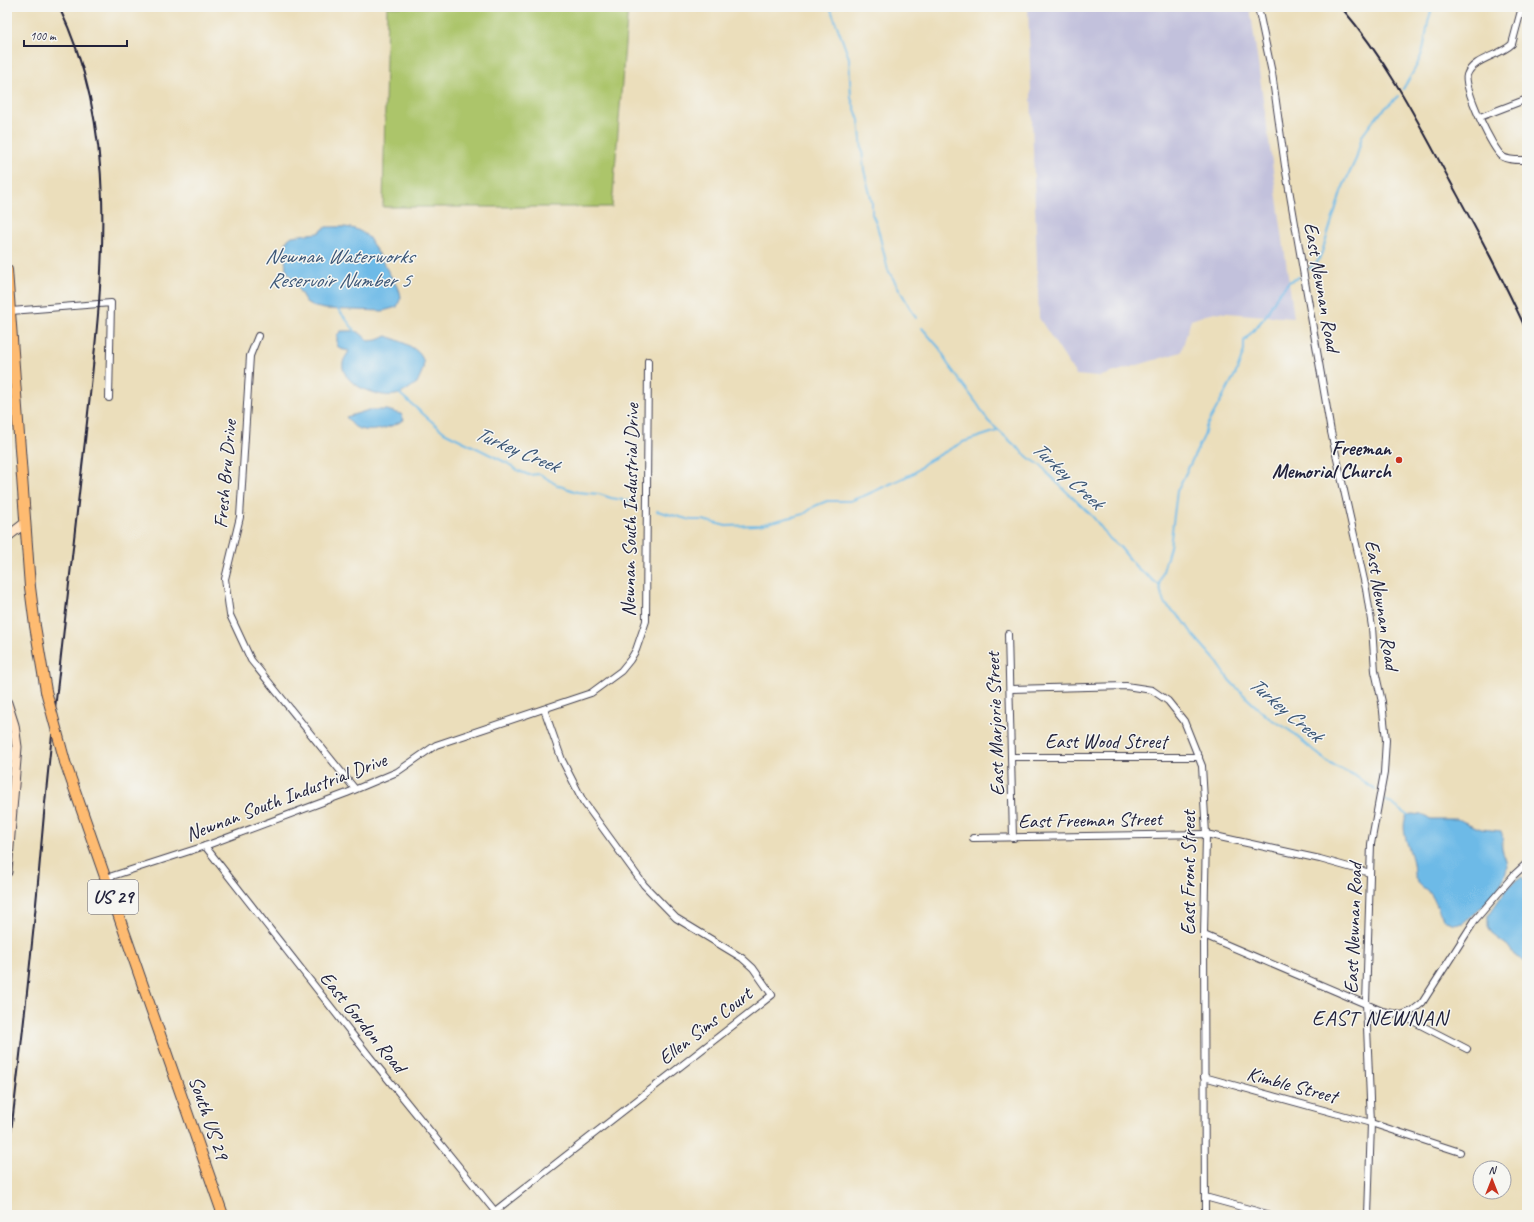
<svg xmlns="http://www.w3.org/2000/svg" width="1534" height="1222" viewBox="0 0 1534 1222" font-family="Caveat,sans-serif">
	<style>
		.industrial { fill: #c2c1dc }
		.green { fill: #acc56a; stroke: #677452 }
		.water { fill: #6dbae7; stroke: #486e91 }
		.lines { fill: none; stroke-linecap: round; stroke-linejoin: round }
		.stream { stroke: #6dbae7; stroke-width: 2 }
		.street-casing { stroke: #403e4e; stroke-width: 8 }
		.secondary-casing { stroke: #403e4e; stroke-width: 11 }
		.primary-casing { stroke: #403e4e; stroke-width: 12 }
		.street { stroke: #fff; stroke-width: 6 }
		.secondary { stroke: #ffe4c6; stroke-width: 9 }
		.primary { stroke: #febb71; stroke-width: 10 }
		.rail { stroke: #22223b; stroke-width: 2 }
		.primary-bridge-casing { stroke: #403e4e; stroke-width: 12; stroke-linecap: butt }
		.primary-bridge { stroke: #febb71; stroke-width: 10 }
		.poi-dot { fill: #c8321e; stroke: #f6f6f2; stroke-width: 1.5 }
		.labels { text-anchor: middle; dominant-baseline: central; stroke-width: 3; stroke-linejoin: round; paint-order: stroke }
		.shield { fill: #f6f6f2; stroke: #626272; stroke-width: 1 }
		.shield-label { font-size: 19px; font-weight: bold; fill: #22223b }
		.street-label { font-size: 20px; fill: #22223b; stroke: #f6f6f2 }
		.poi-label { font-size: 20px; font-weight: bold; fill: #22223b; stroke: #f6f6f2; text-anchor: end }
		.water-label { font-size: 21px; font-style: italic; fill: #3c5777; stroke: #f6f6f2 }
		.quarter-label { font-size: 22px; letter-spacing: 1px; fill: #22223b; stroke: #f6f6f2 }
	</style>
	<rect width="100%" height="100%" fill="#f6f6f2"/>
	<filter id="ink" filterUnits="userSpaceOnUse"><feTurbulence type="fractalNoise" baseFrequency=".025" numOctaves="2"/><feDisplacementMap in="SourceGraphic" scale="8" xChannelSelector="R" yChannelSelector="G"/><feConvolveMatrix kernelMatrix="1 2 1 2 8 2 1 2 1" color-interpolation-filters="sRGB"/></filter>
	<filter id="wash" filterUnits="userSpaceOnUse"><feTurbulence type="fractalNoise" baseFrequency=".012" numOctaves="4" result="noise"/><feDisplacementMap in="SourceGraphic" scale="16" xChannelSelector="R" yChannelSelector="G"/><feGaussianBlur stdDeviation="0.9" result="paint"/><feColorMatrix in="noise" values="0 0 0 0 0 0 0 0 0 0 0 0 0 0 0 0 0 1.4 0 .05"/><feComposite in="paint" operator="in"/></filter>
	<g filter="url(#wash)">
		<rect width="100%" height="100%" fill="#ebdebb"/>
		<!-- industrial -->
		<path class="industrial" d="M1028,7H1250L1294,318L1214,312L1191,320L1181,352L1098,377L1076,375L1039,318Z"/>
		<!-- green -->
		<path class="green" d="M387,7H628L612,207H383Z"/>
		<!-- water -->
		<g class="water">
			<path d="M326,227C343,227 356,225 369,238L400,292L401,297L397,307L383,311L325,309L315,307L306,302L286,269L284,248L288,239L292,236L318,233Z"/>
			<path d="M341,331C356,331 358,329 368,341L378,340L387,336C399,341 428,350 423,368C422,373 419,378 417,383C410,387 404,394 395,395C379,398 346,386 343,368C342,360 346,357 349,351L340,349L337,345V335Z"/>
			<path d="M369,410H387L401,414L404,420C391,427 371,435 355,427C352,425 349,420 346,417Z"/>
			<path d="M1412,814L1422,815L1431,819H1457L1481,829L1501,831C1504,838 1501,842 1502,849C1503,855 1507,860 1507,867C1505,888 1478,910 1463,923C1440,927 1440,909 1432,896C1427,888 1419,887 1415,878C1413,873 1414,868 1413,863C1410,848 1399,829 1407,815Z"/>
			<path d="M1522,877L1527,883V962L1514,955L1508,946L1493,935L1488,926V916C1495,906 1511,880 1522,877Z"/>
		</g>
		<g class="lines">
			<!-- stream -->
			<g class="stream">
				<path d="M830,7L849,58L851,98L859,120L864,170L872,202V214L877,225L888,270L916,318"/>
				<path d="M1403,89C1410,77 1418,66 1422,53C1427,38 1426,21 1433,7"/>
				<path d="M1309,269L1318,261L1322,252L1342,189L1356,159L1362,136L1376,117L1398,96"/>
				<path d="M338,309L355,331"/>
				<path d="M922,328L941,350L947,363L978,405L988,421L1029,458L1042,466L1048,474L1093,517L1110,539L1119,546L1137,568L1159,585L1164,603L1183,620L1194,636L1217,662L1230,681L1249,700L1269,718L1288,729L1330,764L1354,775L1375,790"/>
				<path d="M400,394L444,432L507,463L519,471L529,475L540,474L557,485L577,492L599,494L611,498L636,502"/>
				<path d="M657,511L691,520H703L726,526L759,525L804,514L815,506L827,501H850L866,495L914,473L925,463L963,442L997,431"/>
				<path d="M1159,585L1170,547L1177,491L1204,436L1206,427L1236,373L1244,351V341L1265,317L1278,294L1289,282L1299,277"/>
				<path d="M1384,799L1408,815"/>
			</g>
		</g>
	</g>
	<g filter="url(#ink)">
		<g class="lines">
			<!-- street casing -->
			<g class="street-casing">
				<g id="street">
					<path d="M1258,7L1272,73L1285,166L1331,432L1366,589L1372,627L1375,671L1382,702L1386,740L1384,773L1371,844L1366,1003L1371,1123L1368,1215"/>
					<path d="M1522,7L1512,44C1500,56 1473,58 1467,75C1463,87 1492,149 1503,157C1510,161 1519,160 1527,160"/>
					<path d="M1480,117L1527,99"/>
					<path d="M11,311L111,303L109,398"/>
					<path d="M258,336L250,356L240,517L225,579L230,615L251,660L355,789"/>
					<path d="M1008,634L1013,838"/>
					<path d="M1011,689L1126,686L1152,690L1168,701L1184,721L1202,766L1206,834L1204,935L1205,1215"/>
					<path d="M1013,757H1199"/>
					<path d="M973,838L1206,834L1320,859L1370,873"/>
					<path d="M205,846L370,1057L498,1215"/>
					<path d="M106,878L205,846L347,793L397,772L436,745L591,693L621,671L630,660L636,650L646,621L648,361"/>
					<path d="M1204,935L1382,1011L1401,1015L1467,1049"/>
					<path d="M1401,1015L1412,1011L1422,1003L1475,920L1514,875L1527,863"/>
					<path d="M1204,1077L1371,1123L1460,1152"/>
					<path d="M1205,1197L1271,1215"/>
					<path d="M495,1211L772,995L753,968L742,958L676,918L644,885L583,801L562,760L544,709"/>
				</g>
			</g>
			<!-- secondary casing -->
			<g class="secondary-casing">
				<g id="secondary">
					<path d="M7,537L25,523"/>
					<path d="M7,703L14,725L17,747L7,872"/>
				</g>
			</g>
			<!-- primary casing -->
			<g class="primary-casing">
				<g id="primary">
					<path d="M7,270L30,587L35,626L46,691"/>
					<path d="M65,762L223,1215"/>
				</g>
			</g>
			<!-- street -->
			<use href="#street" class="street"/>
			<!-- secondary -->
			<use href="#secondary" class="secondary"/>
			<!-- primary -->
			<use href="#primary" class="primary"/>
			<!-- rail -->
			<g class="rail">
				<path d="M1341,7C1386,59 1418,121 1450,181C1477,231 1504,280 1527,332"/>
				<path d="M7,1165C16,1091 25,1017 32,943C40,871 44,799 53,727C64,631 74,536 85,441C100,297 125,142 59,7"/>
			</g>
			<!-- primary-bridge casing -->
			<g class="primary-bridge-casing">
				<path id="primary-bridge" d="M46,691L65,762"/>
			</g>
			<!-- primary-bridge -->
			<use href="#primary-bridge" class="primary-bridge"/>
		</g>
	</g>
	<!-- markers -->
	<circle class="poi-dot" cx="1399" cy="460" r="4"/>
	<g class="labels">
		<!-- shield labels -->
		<rect class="shield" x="88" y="880" width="50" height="34" rx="3"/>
		<g class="shield-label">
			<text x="113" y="897">US 29</text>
		</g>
		<!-- street labels -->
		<g class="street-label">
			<text transform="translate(1322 287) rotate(80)">East Newnan Road</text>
			<text transform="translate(225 474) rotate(-85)">Fresh Bru Drive</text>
			<text transform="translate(630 510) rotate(-89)">Newnan South Industrial Drive</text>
			<text transform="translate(1382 605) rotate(81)">East Newnan Road</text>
			<text transform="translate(995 724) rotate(-92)">East Marjorie Street</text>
			<text x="1106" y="741">East Wood Street</text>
			<text transform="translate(286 797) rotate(-21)">Newnan South Industrial Drive</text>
			<text transform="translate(1090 820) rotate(-1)">East Freeman Street</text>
			<text transform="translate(1188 873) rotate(-90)">East Front Street</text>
			<text transform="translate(1353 928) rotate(-88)">East Newnan Road</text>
			<text transform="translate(363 1022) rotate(51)">East Gordon Road</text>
			<text transform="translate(705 1026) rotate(-38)">Ellen Sims Court</text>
			<text transform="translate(1292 1085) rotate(15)">Kimble Street</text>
			<text transform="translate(209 1118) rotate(71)">South US 29</text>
		</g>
		<!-- poi labels -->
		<g class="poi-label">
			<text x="1391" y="448">Freeman<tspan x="1391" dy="23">Memorial Church</tspan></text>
		</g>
		<!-- water labels -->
		<g class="water-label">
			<text x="339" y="256">Newnan Waterworks<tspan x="339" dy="24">Reservoir Number 5</tspan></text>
			<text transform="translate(517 449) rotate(23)">Turkey Creek</text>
			<text transform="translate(1068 475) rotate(43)">Turkey Creek</text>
			<text transform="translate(1286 709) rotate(40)">Turkey Creek</text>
		</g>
		<!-- quarter labels -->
		<g class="quarter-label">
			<text x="1380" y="1018">EAST NEWNAN</text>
		</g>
	</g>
	<!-- margin -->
	<rect width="1534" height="1222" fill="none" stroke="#f6f6f2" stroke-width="24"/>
	<!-- north arrow -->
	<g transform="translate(1492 1180)"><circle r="19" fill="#f6f6f2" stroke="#a1a1a9"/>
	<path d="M0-3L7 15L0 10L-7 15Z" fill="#c8321e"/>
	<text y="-6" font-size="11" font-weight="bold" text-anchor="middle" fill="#22223b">N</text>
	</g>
	<!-- scale -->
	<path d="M24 40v6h103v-6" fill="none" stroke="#22223b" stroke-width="2"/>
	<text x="30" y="40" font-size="12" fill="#22223b" stroke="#f6f6f2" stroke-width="3" paint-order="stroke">100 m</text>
</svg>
